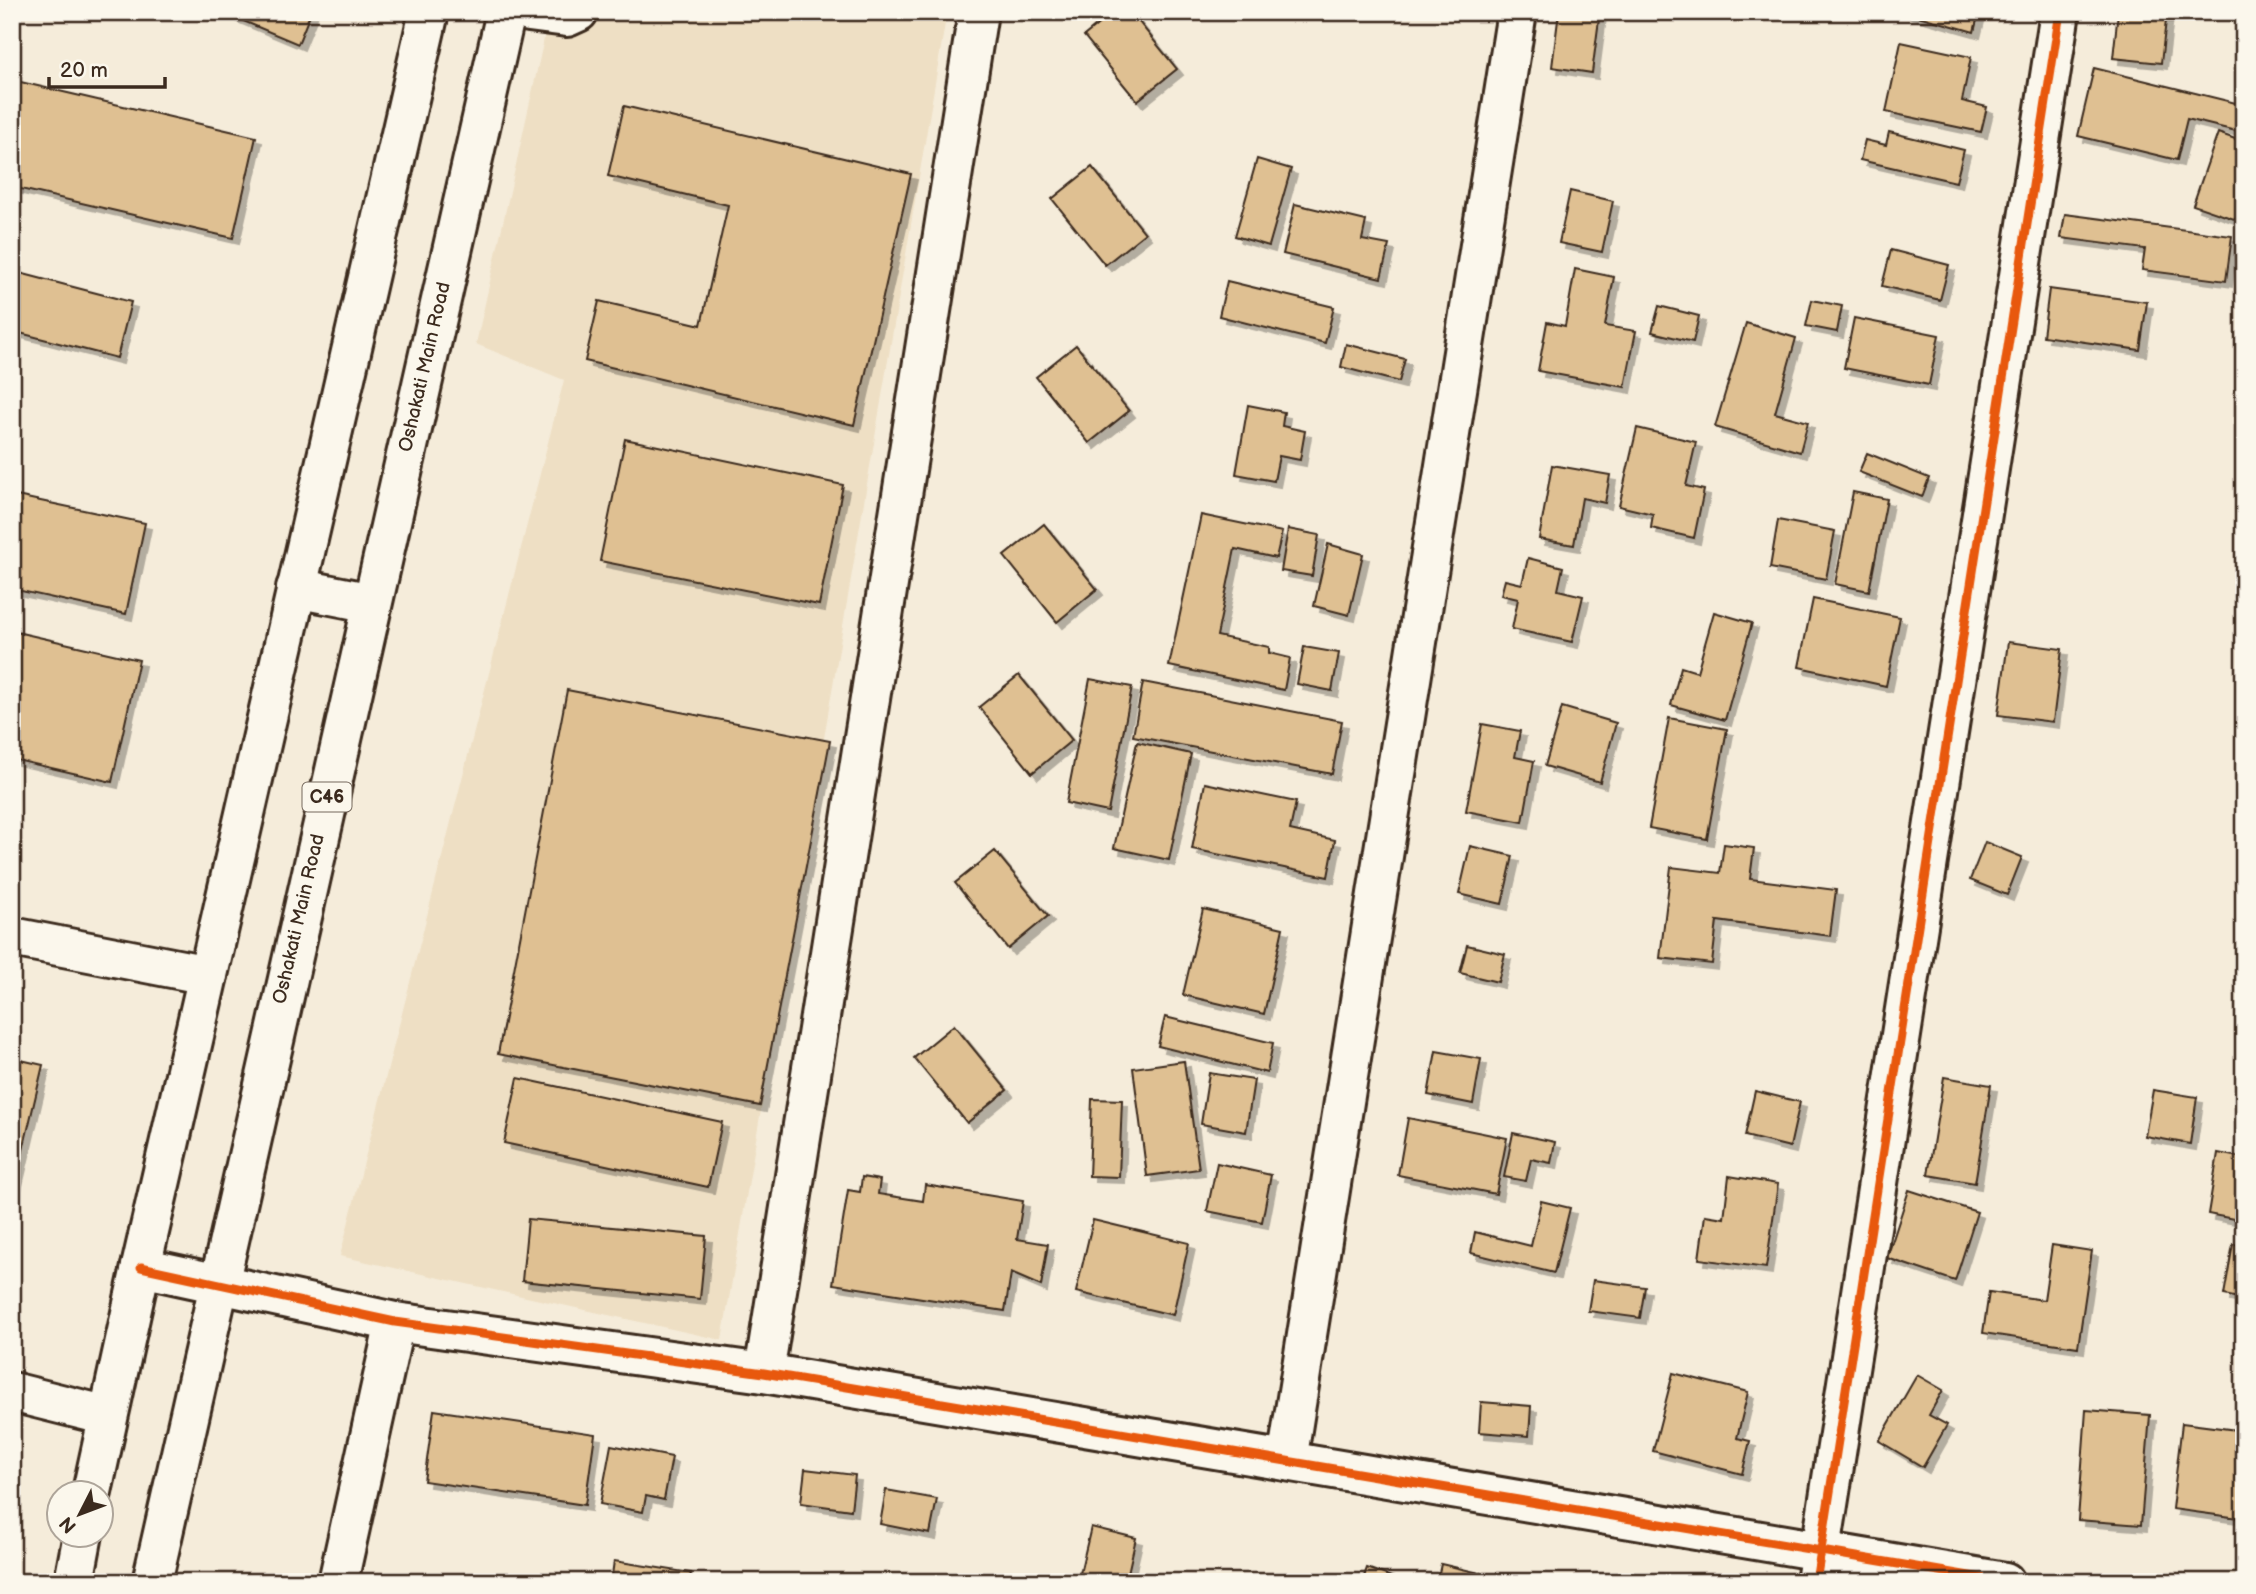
<svg xmlns="http://www.w3.org/2000/svg" width="2256" height="1594" viewBox="0 0 2256 1594" font-family="'Balsamiq Sans',sans-serif">
	<style>
		.built { fill: #eedfc4 }
		.building { fill: #dfc092; stroke: #3b2a1e; stroke-width: 2; filter: url(#shadow) }
		.lines { fill: none; stroke-linecap: round; stroke-linejoin: round }
		.minor-casing { stroke: #3b2a1e; stroke-width: 44 }
		.major-casing { stroke: #3b2a1e; stroke-width: 44 }
		.minor { stroke: #fbf7ec; stroke-width: 38 }
		.major { stroke: #fbf7ec; stroke-width: 38 }
		.cycleway-casing { stroke: #fbf7ec; stroke-width: 13 }
		.cycleway { stroke: #e8590c; stroke-width: 9 }
		.labels { text-anchor: middle; dominant-baseline: central; stroke-width: 6; stroke-linejoin: round; paint-order: stroke }
		.shield { fill: #fbf7ec; stroke: #75685c; stroke-width: 2 }
		.shield-label { font-size: 18px; font-weight: bold; fill: #3b2a1e }
		.street-label { font-size: 19px; fill: #3b2a1e; stroke: #fbf7ec }
	</style>
	<defs>
		<filter id="shadow"><feDropShadow dx="6" dy="6" stdDeviation="0" flood-color="#0004"/></filter>
	</defs>
	<rect width="100%" height="100%" fill="#f5ecda"/>
	<filter id="ink" filterUnits="userSpaceOnUse"><feTurbulence type="fractalNoise" baseFrequency=".0143" numOctaves="2"/><feDisplacementMap in="SourceGraphic" scale="14" xChannelSelector="R" yChannelSelector="G"/><feConvolveMatrix kernelMatrix="1 2 1 2 8 2 1 2 1" color-interpolation-filters="sRGB"/></filter>
	<g filter="url(#ink)">
		<!-- built -->
		<path class="built" d="M550,12H947L722,1340L340,1256L564,380L476,344Z"/>
		<!-- building -->
		<g class="building">
			<path d="M222,12H311L298,44Z"/>
			<path d="M1113,12H1131L1177,69L1137,101L1084,36Z"/>
			<path d="M1559,12H1600L1592,73L1552,67Z"/>
			<path d="M1904,12H1979L1974,32Z"/>
			<path d="M2118,12H2167L2161,63L2113,58Z"/>
			<path d="M1901,42L1971,57L1962,101L1987,107L1981,132L1886,112Z"/>
			<path d="M2094,68L2244,105V133L2187,119L2177,160L2078,136Z"/>
			<path d="M12,80L256,137L233,238L12,187Z"/>
			<path d="M624,106L911,174L854,425L585,361L599,301L701,325L728,205L608,176Z"/>
			<path d="M1889,132L1964,150L1956,182L1860,160L1865,140L1886,145Z"/>
			<path d="M2218,133L2244,142V210L2240,221L2193,205Z"/>
			<path d="M1257,159L1291,169L1269,246L1235,236Z"/>
			<path d="M1092,167L1145,233L1105,265L1052,199Z"/>
			<path d="M1570,191L1613,201L1602,252L1559,243Z"/>
			<path d="M1295,204L1366,221L1362,240L1389,245L1381,278L1283,254Z"/>
			<path d="M2065,214L2232,236L2226,281L2142,270L2145,249L2061,238Z"/>
			<path d="M1891,250L1949,265L1940,300L1882,286Z"/>
			<path d="M1575,269L1614,277L1605,326L1636,331L1625,387L1538,371L1547,322L1565,326Z"/>
			<path d="M12,271L131,302L117,358L12,331Z"/>
			<path d="M1227,281L1334,307L1325,343L1219,316Z"/>
			<path d="M2049,289L2147,302L2140,350L2043,336Z"/>
			<path d="M1812,300L1842,306L1837,332L1806,326Z"/>
			<path d="M1659,306L1699,316L1693,342L1652,332Z"/>
			<path d="M1854,318L1939,335L1929,385L1844,368Z"/>
			<path d="M1746,323L1796,338L1775,413L1808,422L1800,452L1715,427Z"/>
			<path d="M1346,344L1405,359L1399,382L1341,367Z"/>
			<path d="M1076,345L1129,411L1089,443L1036,377Z"/>
			<path d="M1248,405L1284,412L1282,426L1305,431L1300,460L1279,456L1274,481L1236,474Z"/>
			<path d="M1637,428L1696,442L1686,486L1704,490L1694,538L1651,528L1653,514L1619,506Z"/>
			<path d="M625,439L843,485L819,605L600,561Z"/>
			<path d="M1867,453L1929,478L1922,497L1859,472Z"/>
			<path d="M1552,465L1610,475L1605,503L1582,498L1574,545L1539,539Z"/>
			<path d="M1853,492L1887,499L1869,591L1835,584Z"/>
			<path d="M12,495L145,523L126,614L12,589Z"/>
			<path d="M1201,515L1282,532L1276,558L1235,549L1217,636L1269,647V653L1290,658L1284,690L1169,666Z"/>
			<path d="M1778,520L1835,531L1826,579L1770,568Z"/>
			<path d="M1044,524L1097,589L1057,622L1004,556Z"/>
			<path d="M1288,529L1319,535L1312,576L1281,571Z"/>
			<path d="M1328,544L1363,554L1349,615L1314,606Z"/>
			<path d="M1528,558L1563,567L1558,590L1583,596L1572,642L1512,629L1518,599L1501,595L1505,580L1522,584Z"/>
			<path d="M1813,599L1900,617L1886,686L1799,667Z"/>
			<path d="M1714,612L1752,623L1725,720L1671,705L1681,667L1697,672Z"/>
			<path d="M12,631L139,660L112,782L12,759Z"/>
			<path d="M2008,642L2062,649L2053,722L1998,715Z"/>
			<path d="M1304,647L1339,653L1332,691L1297,684Z"/>
			<path d="M1019,675L1072,740L1032,773L979,707Z"/>
			<path d="M1090,679L1132,687L1108,812L1066,803Z"/>
			<path d="M1143,682L1342,721L1332,774L1133,736Z"/>
			<path d="M567,690L830,741L760,1106L498,1054Z"/>
			<path d="M1562,707L1616,723L1600,782L1545,766Z"/>
			<path d="M1669,718L1727,729L1707,839L1649,828Z"/>
			<path d="M1482,724L1520,731L1515,757L1534,761L1523,822L1466,811Z"/>
			<path d="M1137,742L1191,754L1169,860L1114,848Z"/>
			<path d="M1205,783L1296,802L1290,830L1335,840L1328,877L1192,849Z"/>
			<path d="M1985,842L2022,857L2007,895L1970,880Z"/>
			<path d="M1724,844L1754,848L1750,879L1836,890L1830,936L1717,921L1712,964L1660,958L1671,867L1720,873Z"/>
			<path d="M1470,846L1513,856L1502,904L1459,894Z"/>
			<path d="M995,851L1048,916L1008,949L955,883Z"/>
			<path d="M1203,909L1283,928L1264,1014L1183,995Z"/>
			<path d="M1467,945L1505,954L1498,982L1460,973Z"/>
			<path d="M1165,1017L1273,1043L1267,1073L1158,1046Z"/>
			<path d="M954,1025L1007,1090L967,1123L914,1058Z"/>
			<path d="M1436,1051L1481,1059L1473,1104L1428,1095Z"/>
			<path d="M12,1058L43,1065L12,1197Z"/>
			<path d="M1184,1061L1199,1169L1147,1176L1133,1068Z"/>
			<path d="M1209,1073L1254,1080L1246,1132L1201,1124Z"/>
			<path d="M1944,1077L1991,1085L1975,1183L1928,1175Z"/>
			<path d="M518,1078L722,1122L708,1187L504,1143Z"/>
			<path d="M2153,1090L2197,1097L2190,1144L2145,1136Z"/>
			<path d="M1755,1091L1800,1102L1790,1147L1745,1136Z"/>
			<path d="M1092,1099L1122,1100L1119,1177L1089,1176Z"/>
			<path d="M1408,1118L1507,1138L1496,1194L1398,1175Z"/>
			<path d="M1513,1133L1555,1142L1551,1163L1531,1159L1526,1181L1504,1177Z"/>
			<path d="M2218,1153L2244,1158V1221L2208,1214Z"/>
			<path d="M1217,1163L1271,1175L1262,1222L1207,1211Z"/>
			<path d="M1729,1176L1778,1184L1766,1268L1699,1259L1705,1215L1724,1218Z"/>
			<path d="M862,1177L880,1180L878,1194L923,1201L925,1185L1023,1201L1017,1239L1048,1244L1041,1286L1011,1273L1005,1311L833,1284L848,1190L860,1192Z"/>
			<path d="M1909,1190L1977,1212L1955,1281L1887,1258Z"/>
			<path d="M1541,1201L1570,1208L1554,1273L1471,1253L1475,1232L1531,1246Z"/>
			<path d="M528,1219L706,1236L700,1299L522,1281Z"/>
			<path d="M1093,1220L1189,1243L1173,1315L1076,1292Z"/>
			<path d="M2233,1244L2244,1246V1299L2224,1295Z"/>
			<path d="M2052,1245L2092,1251L2078,1347L1983,1333L1989,1292L2044,1300Z"/>
			<path d="M1593,1280L1645,1287L1640,1318L1588,1311Z"/>
			<path d="M1673,1373L1748,1392L1737,1438L1750,1441L1742,1474L1653,1451Z"/>
			<path d="M1917,1375L1943,1390L1929,1415L1947,1425L1923,1467L1879,1441Z"/>
			<path d="M1481,1402L1531,1406L1529,1436L1479,1432Z"/>
			<path d="M434,1410L595,1434L585,1505L424,1481Z"/>
			<path d="M2086,1410L2150,1415L2141,1525L2078,1520Z"/>
			<path d="M2182,1423L2244,1431V1477L2239,1518L2172,1509Z"/>
			<path d="M611,1445L672,1457L664,1500L646,1496L643,1512L600,1504Z"/>
			<path d="M805,1469L855,1475L851,1510L801,1503Z"/>
			<path d="M886,1490L937,1499L930,1534L880,1524Z"/>
			<path d="M1091,1527L1136,1538L1126,1582H1078Z"/>
			<path d="M614,1561L691,1573L689,1582H611Z"/>
			<path d="M1441,1564L1492,1576L1490,1582H1437Z"/>
			<path d="M1367,1568L1405,1582H1362Z"/>
		</g>
		<g class="lines">
			<!-- minor casing -->
			<g class="minor-casing">
				<g id="minor">
					<path d="M529,12L567,17L578,12"/>
					<path d="M12,937L208,975"/>
					<path d="M141,1267L395,1322L764,1373L2005,1582"/>
					<path d="M764,1373L978,12"/>
					<path d="M12,1392L108,1416"/>
					<path d="M1287,1461L1517,12"/>
					<path d="M338,1582L395,1322"/>
					<path d="M1816,1582L2060,12"/>
				</g>
			</g>
			<!-- major casing -->
			<g class="major-casing">
				<g id="major">
					<path d="M296,588L372,603"/>
					<path d="M92,1492L141,1267L429,12"/>
					<path d="M74,1582L83,1534"/>
					<path d="M152,1582L506,12"/>
				</g>
			</g>
			<!-- minor -->
			<use href="#minor" class="minor"/>
			<!-- major -->
			<use href="#major" class="major"/>
			<!-- cycleway casing -->
			<g class="cycleway-casing">
				<g id="cycleway">
					<path d="M141,1267L395,1322L764,1373L2005,1582"/>
					<path d="M1816,1582L2060,12"/>
				</g>
			</g>
			<!-- cycleway -->
			<use href="#cycleway" class="cycleway"/>
		</g>
	</g>
	<g class="labels">
		<!-- shield labels -->
		<rect class="shield" x="302.5" y="782.5" width="49" height="29" rx="5"/>
		<g class="shield-label">
			<text x="327" y="797">C46</text>
		</g>
		<!-- street labels -->
		<g class="street-label">
			<text transform="translate(425 367) rotate(-77)">Oshakati Main Road</text>
			<text transform="translate(299 919) rotate(-77)">Oshakati Main Road</text>
		</g>
	</g>
	<!-- margin -->
	<rect width="2256" height="1594" fill="none" stroke="#fbf7ec" stroke-width="42"/>
	<rect x="21" y="21" width="2214" height="1552" fill="none" stroke="#3b2a1e" stroke-width="2.5" filter="url(#ink)"/>
	<!-- north arrow -->
	<g transform="translate(80 1514) rotate(228)"><circle r="33" fill="#fbf7ec" stroke="#aea59a" stroke-width="2"/>
	<path d="M0-5L12 26L0 18L-12 26Z" fill="#3b2a1e"/>
	<text y="-10" font-size="19" font-weight="bold" text-anchor="middle" fill="#3b2a1e">N</text>
	</g>
	<!-- scale -->
	<path d="M49 77v10h116v-10" fill="none" stroke="#3b2a1e" stroke-width="3.5"/>
	<text x="60" y="77" font-size="21" fill="#3b2a1e" stroke="#fbf7ec" stroke-width="5" paint-order="stroke">20 m</text>
</svg>
